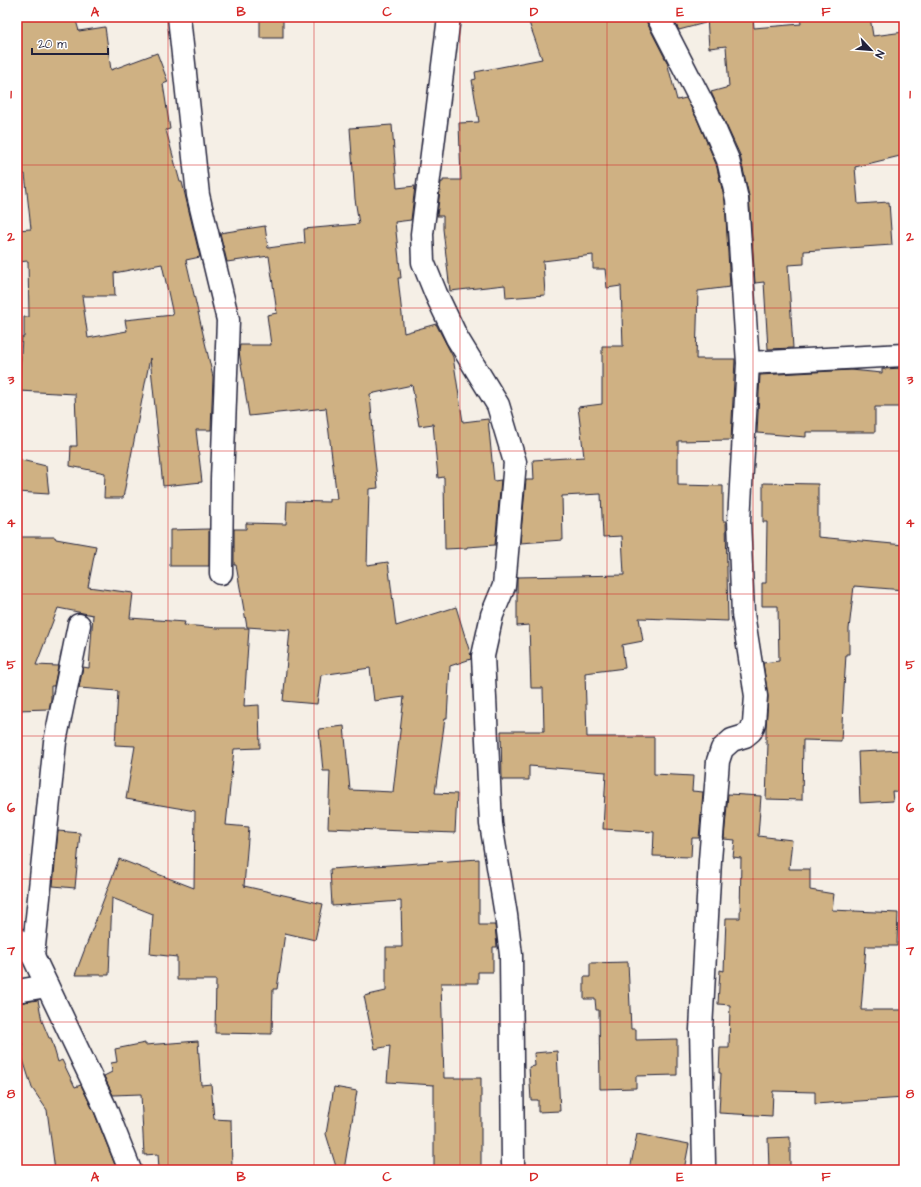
<svg xmlns="http://www.w3.org/2000/svg" width="921" height="1187" viewBox="0 0 921 1187" font-family="'Architects Daughter',sans-serif">
	<style>
		.building { fill: #cfb183; stroke: #22223b; fill-rule: evenodd }
		.lines { fill: none; stroke-linecap: round; stroke-linejoin: round }
		.minor-casing { stroke: #22223b; stroke-width: 25 }
		.minor { stroke: #fff; stroke-width: 22 }
		.grid { fill: none; stroke: #d62828; stroke-width: 1; stroke-opacity: 0.55 }
		.neatline { fill: none; stroke: #d62828; stroke-width: 1.5 }
		.grid-label { font-size: 13px; text-anchor: middle; font-weight: bold; fill: #d62828 }
	</style>
	<rect width="100%" height="100%" fill="#f5efe6"/>
	<filter id="ink" filterUnits="userSpaceOnUse"><feTurbulence type="fractalNoise" baseFrequency=".025" numOctaves="2"/><feDisplacementMap in="SourceGraphic" scale="8" xChannelSelector="R" yChannelSelector="G"/><feConvolveMatrix kernelMatrix="1 2 1 2 8 2 1 2 1" color-interpolation-filters="sRGB"/></filter>
	<g filter="url(#ink)">
		<!-- building -->
		<g class="building">
			<path d="M17,17H75L79,31L105,27L111,70L157,53L168,82L163,84L170,129L166,130L180,182H182L200,257L186,260L213,377L211,430H196L202,482L163,486L150,358L123,498H104L105,473L70,466L71,446H77L75,394L19,391L22,337H24V317H29L28,261L17,262V230L31,229L25,174H22L17,137ZM162,264L173,315L125,320L127,331L88,338L82,296H115L114,273Z"/>
			<rect x="260" y="17" width="23" height="21"/>
			<path d="M527,17H646L647,23L667,62L677,100L686,98L697,119L716,164L725,201L730,287L698,291L696,359H735L731,440L678,441V485L723,486V521H726L728,621L639,618L643,641L622,645L625,668L585,673L587,737H654V774L693,776L692,791L703,792L699,838H692L691,857L653,856L654,832L603,829L606,772L529,766V780H502L501,731H544L543,688H531L529,625L517,626V577L624,575L622,536L603,537L601,494L562,496L563,540L520,543L526,480H534L533,460L584,457L578,407L602,404V346H623L621,286L607,288L605,269H593V255L543,261L545,295L506,298L505,285L450,291L443,229V216H437L441,182H443V180H461L459,123L479,122L472,80L476,79L475,72L542,59Z"/>
			<path d="M672,17H704L705,23L679,30Z"/>
			<path d="M707,17H753L754,28L801,24L800,17H870L873,36L904,32V155L855,167L858,204L889,202L892,245L804,251V264L788,265L793,348L768,349L764,282L755,283L749,196L740,155L711,92L729,87L726,46L709,48Z"/>
			<path d="M392,125L397,188L415,186L411,220L395,222L401,278H398L404,333L436,324L453,357L463,422L488,419L494,481L501,480L495,545L467,547V548L445,549L444,477L438,478L433,424L419,426L412,385L370,394L373,432H372L378,488L369,489L367,565L388,562L396,626L456,607L471,656V659L450,666L447,718H445L435,793L457,794L455,833L328,828L330,771H323L319,729L344,726L350,790L393,792L404,697L374,701L370,668L321,675L317,704L283,701L290,630L247,627L236,565H234V529H246V523L286,524L287,501L329,502V499H337L326,408L249,416L239,351L240,345H271L267,315L277,313L269,256L227,262L220,233L265,226L268,248L305,243L304,229L359,224L355,199L350,128Z"/>
			<path d="M904,368V407H875V432H806V437L757,433L760,375L851,370L882,373V369Z"/>
			<path d="M17,459L46,466L49,494L17,492Z"/>
			<path d="M763,483L818,484V537L904,545V590L854,586L849,629V654H846L841,741L803,740L802,800L766,799L768,744H766V728L768,697L763,663L779,661L778,606H762V583H766L767,522H763Z"/>
			<path d="M209,529V566H170V530Z"/>
			<path d="M18,537H55L56,539L96,546L88,587L133,593L130,618L185,622L184,625L218,628H249L244,706L259,705L260,748L234,749L226,825L249,827L244,886L323,904L315,940L285,933L277,989H273L272,1034L215,1033L216,980H177V957L150,954L153,914L112,898L109,975H75L119,859L194,888L195,811L126,799L135,746L115,745L118,691L79,688L83,667L89,668L93,615L58,608L36,665L58,666L54,686H51V699L49,709L17,710Z"/>
			<path d="M904,750V792L892,791L893,801L860,803L858,752Z"/>
			<path d="M728,794L761,796L758,836L792,840L789,869H810V890L834,894L832,910L898,913L897,946H866L861,1010H904V1098L815,1104V1092L773,1091L772,1116L719,1113L721,1073H719L720,1048H729L730,1005L718,1004L720,970L724,971L726,918H740L741,858L733,857L735,840L724,839Z"/>
			<path d="M58,831L80,833L75,888L53,886Z"/>
			<path d="M479,859V925H495L497,947H493V972H478V983H441L444,1078H481V1170H434V1085L387,1082L390,1046L375,1049L364,996L386,991V947H402L401,901L332,906L330,869Z"/>
			<path d="M628,962L631,1029H636V1040L677,1039V1075L636,1076V1088L600,1089L599,1010H596L595,999H584V977H590V963Z"/>
			<path d="M38,1000L42,1021L49,1038H51L58,1062L62,1060L75,1087L81,1085L94,1112L117,1170H55L47,1110L32,1088L19,1047L23,1046L17,1031V1003Z"/>
			<path d="M198,1041L201,1085L211,1084L214,1119L231,1120L232,1170H159L158,1154L144,1155L141,1094L113,1095L104,1076L112,1072L111,1063L117,1062L115,1049L145,1043V1045Z"/>
			<path d="M557,1051L560,1111L538,1112V1100H531L529,1067L535,1066L534,1053Z"/>
			<path d="M334,1087L357,1091L344,1170H337L326,1134Z"/>
			<path d="M637,1134L689,1144L684,1170H630Z"/>
			<path d="M790,1137V1170H769L768,1138Z"/>
		</g>
		<g class="lines">
			<!-- minor casing -->
			<g class="minor-casing">
				<g id="minor">
					<path d="M179,17L198,195L228,320L222,479L221,573"/>
					<path d="M449,17L422,234L423,262L436,294L457,338L498,405L515,462L504,586L492,615L483,656L491,824L506,915L511,955L513,1164"/>
					<path d="M658,17L708,114L728,160L737,199L748,363L739,521L743,614L756,696L754,723L751,731L745,736L732,740L722,749L718,761L710,860L701,1030L704,1164L703,1170"/>
					<path d="M748,363L904,355"/>
					<path d="M17,939L33,956L105,1107L130,1170"/>
					<path d="M33,956L55,742L79,625"/>
					<path d="M17,991L47,986"/>
				</g>
			</g>
			<!-- minor -->
			<use href="#minor" class="minor"/>
		</g>
	</g>
	<!-- grid -->
	<path class="grid" d="M168,17V1170M314,17V1170M460,17V1170M607,17V1170M753,17V1170M17,165H904M17,308H904M17,451H904M17,594H904M17,736H904M17,879H904M17,1022H904"/>
	<!-- margin -->
	<rect width="921" height="1187" fill="none" stroke="#fff" stroke-width="44"/>
	<!-- north arrow -->
	<g transform="translate(871 50) rotate(116)" stroke="#ffffff" stroke-width="3" paint-order="stroke">
	<path d="M0-3L7 15L0 10L-7 15Z" fill="#22223b"/>
	<text y="-6" font-size="11" font-weight="bold" text-anchor="middle" fill="#22223b">N</text>
	</g>
	<!-- scale -->
	<path d="M32 48v6h76v-6" fill="none" stroke="#22223b" stroke-width="2"/>
	<text x="38" y="48" font-size="12" fill="#22223b" stroke="#ffffff" stroke-width="3" paint-order="stroke">20 m</text>
	<rect x="22" y="22" width="877" height="1143" class="neatline"/>
	<g class="grid-label">
		<text x="95" y="16">A</text>
		<text x="241" y="16">B</text>
		<text x="387" y="16">C</text>
		<text x="534" y="16">D</text>
		<text x="680" y="16">E</text>
		<text x="826" y="16">F</text>
		<text x="11" y="98">1</text>
		<text x="910" y="98">1</text>
		<text x="11" y="241">2</text>
		<text x="910" y="241">2</text>
		<text x="11" y="384">3</text>
		<text x="910" y="384">3</text>
		<text x="11" y="527">4</text>
		<text x="910" y="527">4</text>
		<text x="11" y="669">5</text>
		<text x="910" y="669">5</text>
		<text x="11" y="812">6</text>
		<text x="910" y="812">6</text>
		<text x="11" y="955">7</text>
		<text x="910" y="955">7</text>
		<text x="11" y="1098">8</text>
		<text x="910" y="1098">8</text>
		<text x="95" y="1181">A</text>
		<text x="241" y="1181">B</text>
		<text x="387" y="1181">C</text>
		<text x="534" y="1181">D</text>
		<text x="680" y="1181">E</text>
		<text x="826" y="1181">F</text>
	</g>
</svg>
